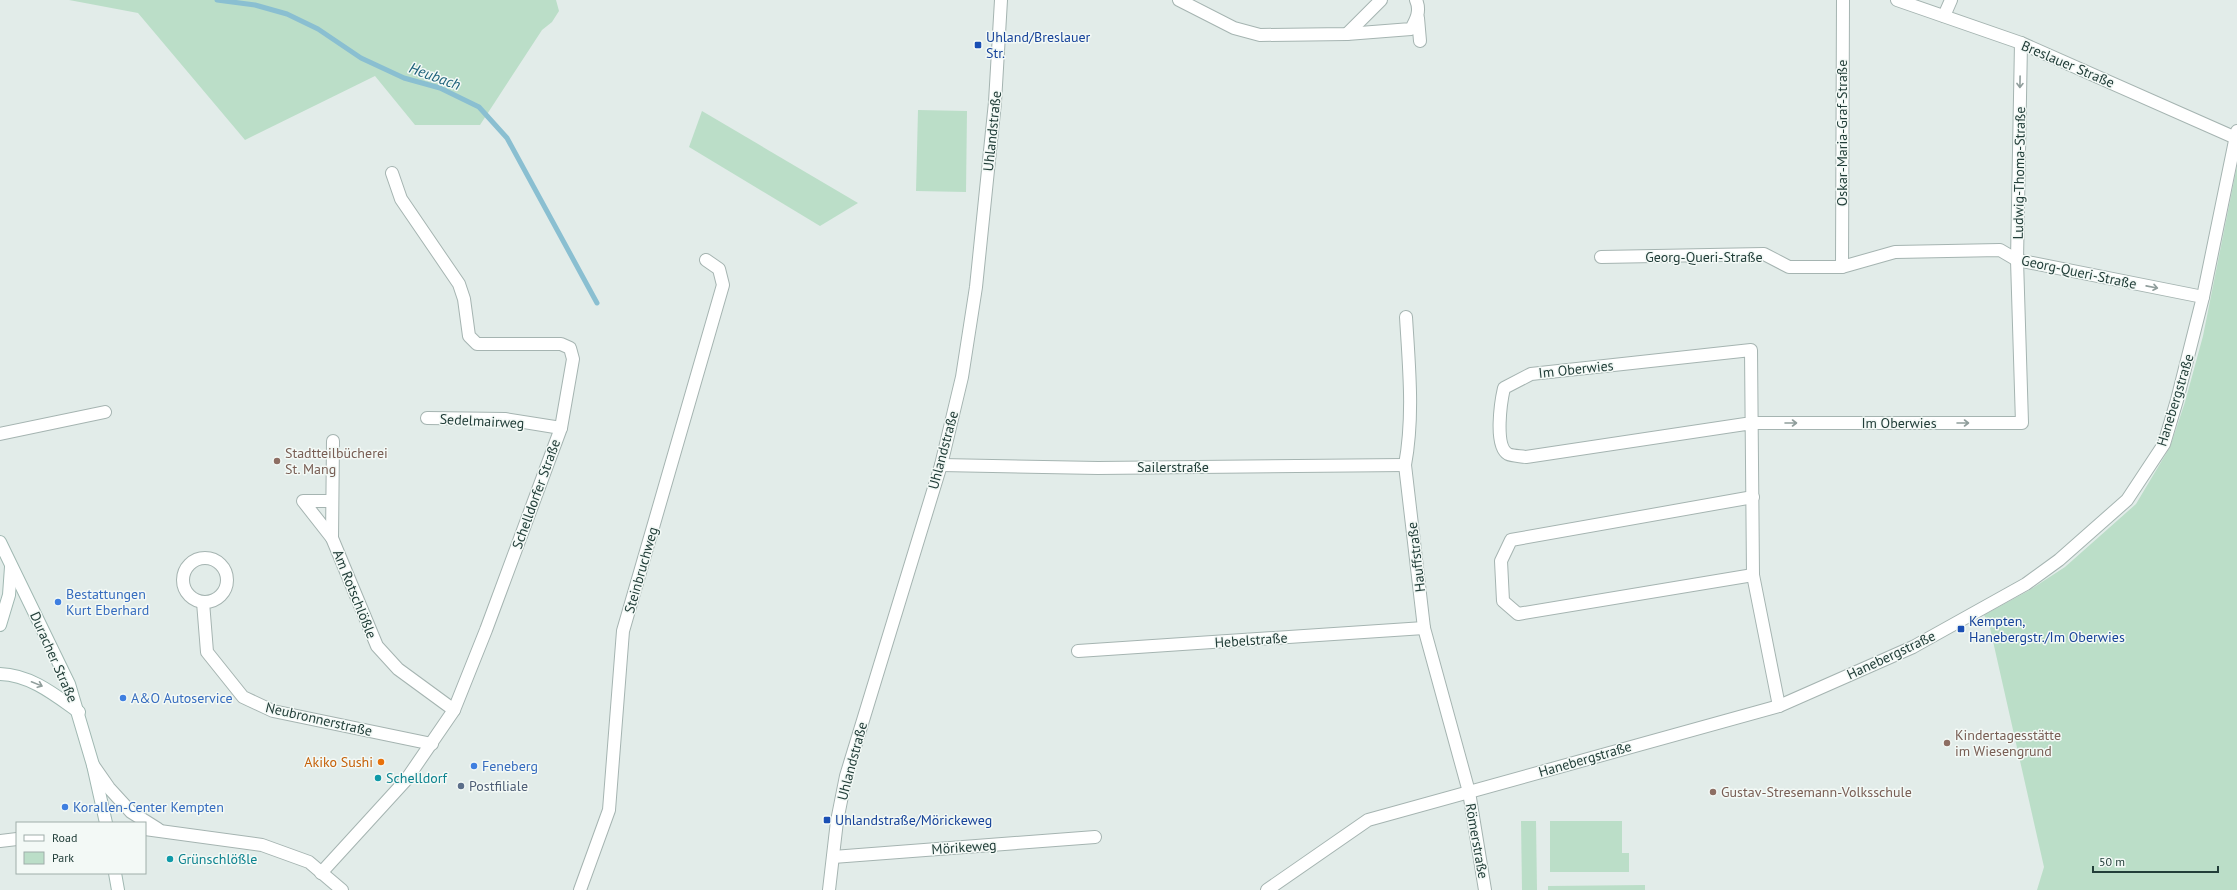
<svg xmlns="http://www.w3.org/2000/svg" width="2237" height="890" viewBox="0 0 2237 890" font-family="'PT Sans',sans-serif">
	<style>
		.green { fill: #bbdec8 }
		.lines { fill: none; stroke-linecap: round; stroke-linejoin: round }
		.stream { stroke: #8abfd1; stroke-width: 5 }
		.minor-casing { stroke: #a5b4b1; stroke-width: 14 }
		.secondary-casing { stroke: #a0b8b2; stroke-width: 14 }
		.minor { stroke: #fff; stroke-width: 12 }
		.secondary { stroke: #fff; stroke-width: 12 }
		.oneway { stroke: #909e9c }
		.transit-dot { fill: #1a4fb4; stroke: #f3f9f6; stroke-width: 1.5 }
		.education-dot { fill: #8d6e63; stroke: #f3f9f6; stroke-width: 1.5 }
		.shop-dot { fill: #3f7fe0; stroke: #f3f9f6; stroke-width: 1.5 }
		.food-dot { fill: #e8710a; stroke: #f3f9f6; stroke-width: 1.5 }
		.culture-dot { fill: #0f9aa8; stroke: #f3f9f6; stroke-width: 1.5 }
		.service-dot { fill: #5c6f8a; stroke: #f3f9f6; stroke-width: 1.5 }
		.labels { text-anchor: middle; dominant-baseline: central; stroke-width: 3; stroke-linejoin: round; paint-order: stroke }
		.transit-label { font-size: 14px; fill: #164399; stroke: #f3f9f6; text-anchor: start }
		.street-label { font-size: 14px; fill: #223e39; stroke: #f3f9f6 }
		.education-label { font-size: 14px; fill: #785e54; stroke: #f3f9f6; text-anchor: start }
		.shop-label { font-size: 14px; fill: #366cbe; stroke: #f3f9f6; text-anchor: start }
		.food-label { font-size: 14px; fill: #c56008; stroke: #f3f9f6; text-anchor: end }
		.culture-label { font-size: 14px; fill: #0d838f; stroke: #f3f9f6; text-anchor: start }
		.service-label { font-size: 14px; fill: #4e5e75; stroke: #f3f9f6; text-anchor: start }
		.water-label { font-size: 15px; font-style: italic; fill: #1c617a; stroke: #f3f9f6 }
	</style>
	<rect width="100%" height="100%" fill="#e2ece9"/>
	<!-- green -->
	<g class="green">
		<path d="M69,0H556L559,11L552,22L542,30L480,125H415L375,76L245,140L138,13Z"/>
		<path d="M918,110L967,111L966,192L916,191Z"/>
		<path d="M702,111L858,203L820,226L689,147Z"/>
		<path d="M2237,166V890H2037L2044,867L1990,628L1984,615L2028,591L2065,567L2136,504L2170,447L2185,402L2203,336Z"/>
		<path d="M1521,821H1536L1537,890H1522Z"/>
		<path d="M1550,821H1622V853H1629V872H1550Z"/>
		<path d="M1645,885V890H1548V886Z"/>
	</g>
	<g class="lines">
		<!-- stream -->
		<path class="stream" d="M217,0L255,5L287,14L318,29L361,58L404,78L440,88L479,107L507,138L597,303"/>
		<!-- minor casing -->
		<g class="minor-casing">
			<g id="minor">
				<path d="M1179,0L1234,28L1260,35L1347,34L1411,29C1416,20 1421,11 1416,0"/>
				<path d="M1897,0L2021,43L2236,138"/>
				<path d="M1944,16L1951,0"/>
				<path d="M1418,18L1420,41"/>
				<path d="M1347,34L1381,0"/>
				<path d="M1601,257L1764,254L1789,267H1842L1895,252L2000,250L2017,260L2203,297"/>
				<path d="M1842,267L1843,0"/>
				<path d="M1406,317C1409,367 1414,416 1405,465L1424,628L1469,792L1485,890"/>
				<path d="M427,418L505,419L561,428"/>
				<path d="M0,434L105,412"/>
				<path d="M333,441L332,538L377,646L398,669L454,710"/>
				<path d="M941,465L1098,468L1405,465"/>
				<path d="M332,501H303L332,538"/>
				<circle cx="205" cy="580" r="22"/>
				<path d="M1753,575L1518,614L1503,601L1501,561L1511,540L1753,497"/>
				<path d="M203,602L207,652L243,697L273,711L432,744"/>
				<path d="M1078,651L1424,628"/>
				<path d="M1779,706L1753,575L1751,350L1531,374L1504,388C1501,401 1494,446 1508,454C1512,456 1521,456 1526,457L1752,423H2022L2017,260L2021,43"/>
				<path d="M93,765L109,788L131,812L158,829"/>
				<path d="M145,829L262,845L309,862L342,890"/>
				<path d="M0,841L17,839"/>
				<path d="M833,857L1095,837"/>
				<path d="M321,873L406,780L454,710L486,630L561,428L573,359L570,348L561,344H477L469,336L464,299L459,284L401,199L392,173"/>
				<path d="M580,890L609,810L623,631L723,285L719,269L706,260"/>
				<path d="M829,890L837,821L846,776L941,465L962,377L976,287L995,102L1001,0"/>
				<path d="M1267,890L1368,820L1779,706L1913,647L2026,584L2059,560L2127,500L2164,444L2177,400L2203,297L2237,131"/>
			</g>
		</g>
		<!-- secondary casing -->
		<g class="secondary-casing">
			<g id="secondary">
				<path d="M0,542L69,684L93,765L106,823"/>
				<path d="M0,625L9,595L11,567"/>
				<path d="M0,674C31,675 55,695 79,712"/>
				<path d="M115,873L118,890"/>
			</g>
		</g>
		<!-- minor -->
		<use href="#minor" class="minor"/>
		<!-- secondary -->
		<use href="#secondary" class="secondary"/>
	</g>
	<!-- one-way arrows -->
	<defs><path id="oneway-shaft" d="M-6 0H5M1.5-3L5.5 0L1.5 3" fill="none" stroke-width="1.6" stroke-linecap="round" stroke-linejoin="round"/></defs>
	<g class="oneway">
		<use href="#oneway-shaft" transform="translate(2020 82) rotate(91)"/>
		<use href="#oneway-shaft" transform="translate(2152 287) rotate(11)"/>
		<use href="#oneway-shaft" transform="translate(1791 423)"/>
		<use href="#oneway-shaft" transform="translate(1963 423)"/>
		<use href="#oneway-shaft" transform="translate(37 684) rotate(22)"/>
	</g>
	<!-- markers -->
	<g class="transit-dot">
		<rect x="974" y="41" width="8" height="8" rx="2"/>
		<rect x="1957" y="625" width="8" height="8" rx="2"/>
		<rect x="823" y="816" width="8" height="8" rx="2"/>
	</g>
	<g class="education-dot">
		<circle cx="277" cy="461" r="4"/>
		<circle cx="1947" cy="743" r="4"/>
		<circle cx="1713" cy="792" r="4"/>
	</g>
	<g class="shop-dot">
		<circle cx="58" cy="602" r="4"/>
		<circle cx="123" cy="698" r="4"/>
		<circle cx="474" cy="766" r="4"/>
		<circle cx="65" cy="807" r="4"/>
	</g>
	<circle class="food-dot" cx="381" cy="762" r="4"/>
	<g class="culture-dot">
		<circle cx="378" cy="778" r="4"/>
		<circle cx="170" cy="859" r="4"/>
	</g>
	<circle class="service-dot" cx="461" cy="786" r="4"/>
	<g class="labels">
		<!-- transit labels -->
		<g class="transit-label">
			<text x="986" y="37">Uhland/Breslauer<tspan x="986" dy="16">Str.</tspan></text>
			<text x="1969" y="621">Kempten,<tspan x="1969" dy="16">Hanebergstr./Im Oberwies</tspan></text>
			<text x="835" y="820">Uhlandstraße/Mörickeweg</text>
		</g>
		<!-- street labels -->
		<g class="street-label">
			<text transform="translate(2068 64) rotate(23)">Breslauer Straße</text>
			<text transform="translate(992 131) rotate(-84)">Uhlandstraße</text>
			<text transform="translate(1842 133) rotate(-90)">Oskar-Maria-Graf-Straße</text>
			<text transform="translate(2019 173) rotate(-89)">Ludwig-Thoma-Straße</text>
			<text x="1704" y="257">Georg-Queri-Straße</text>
			<text transform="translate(2079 272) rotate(12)">Georg-Queri-Straße</text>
			<text transform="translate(1576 369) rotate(-6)">Im Oberwies</text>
			<text transform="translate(2175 400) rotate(-73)">Hanebergstraße</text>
			<text transform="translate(482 421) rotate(3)">Sedelmairweg</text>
			<text x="1899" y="423">Im Oberwies</text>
			<text transform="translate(943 450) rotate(-75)">Uhlandstraße</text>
			<text x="1173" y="467">Sailerstraße</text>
			<text transform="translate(536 494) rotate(-70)">Schelldorfer Straße</text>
			<text transform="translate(1416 557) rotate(-97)">Hauffstraße</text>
			<text transform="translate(641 570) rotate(-74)">Steinbruchweg</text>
			<text transform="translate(355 594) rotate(68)">Am Rotschlößle</text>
			<text transform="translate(1251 640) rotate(-4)">Hebelstraße</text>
			<text transform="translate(1891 655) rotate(-25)">Hanebergstraße</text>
			<text transform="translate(54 657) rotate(66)">Duracher Straße</text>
			<text transform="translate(319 719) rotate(13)">Neubronnerstraße</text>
			<text transform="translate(1585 759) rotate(-16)">Hanebergstraße</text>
			<text transform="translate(852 761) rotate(-75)">Uhlandstraße</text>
			<text transform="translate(1477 841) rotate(80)">Römerstraße</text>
			<text transform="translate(964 847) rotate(-4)">Mörikeweg</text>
		</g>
		<!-- education labels -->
		<g class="education-label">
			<text x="285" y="453">Stadtteilbücherei<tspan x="285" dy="16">St. Mang</tspan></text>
			<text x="1955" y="735">Kindertagesstätte<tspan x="1955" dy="16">im Wiesengrund</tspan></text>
			<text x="1721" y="792">Gustav-Stresemann-Volksschule</text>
		</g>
		<!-- shop labels -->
		<g class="shop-label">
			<text x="66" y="594">Bestattungen<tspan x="66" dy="16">Kurt Eberhard</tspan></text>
			<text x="131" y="698">A&amp;O Autoservice</text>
			<text x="482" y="766">Feneberg</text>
			<text x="73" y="807">Korallen-Center Kempten</text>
		</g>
		<!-- food labels -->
		<g class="food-label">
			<text x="373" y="762">Akiko Sushi</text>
		</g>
		<!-- culture labels -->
		<g class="culture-label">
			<text x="386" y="778">Schelldorf</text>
			<text x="178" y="859">Grünschlößle</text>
		</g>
		<!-- service labels -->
		<g class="service-label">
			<text x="469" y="786">Postfiliale</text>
		</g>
		<!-- water labels -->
		<g class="water-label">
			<text transform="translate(435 76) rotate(20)">Heubach</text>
		</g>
	</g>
	<!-- legend -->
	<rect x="16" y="822" width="130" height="52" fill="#f3f9f6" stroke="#9faeaa"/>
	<rect x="24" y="835" width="20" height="6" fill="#ffffff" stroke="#9faeaa"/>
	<text x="52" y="842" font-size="12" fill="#223e39">Road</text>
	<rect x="24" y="852" width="20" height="12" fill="#bbdec8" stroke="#9faeaa"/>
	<text x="52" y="862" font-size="12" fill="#223e39">Park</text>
	<!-- scale -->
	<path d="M2093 866v6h125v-6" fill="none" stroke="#223e39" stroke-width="2"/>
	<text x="2099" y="866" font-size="12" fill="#223e39" stroke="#f3f9f6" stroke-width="3" paint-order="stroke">50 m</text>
</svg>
